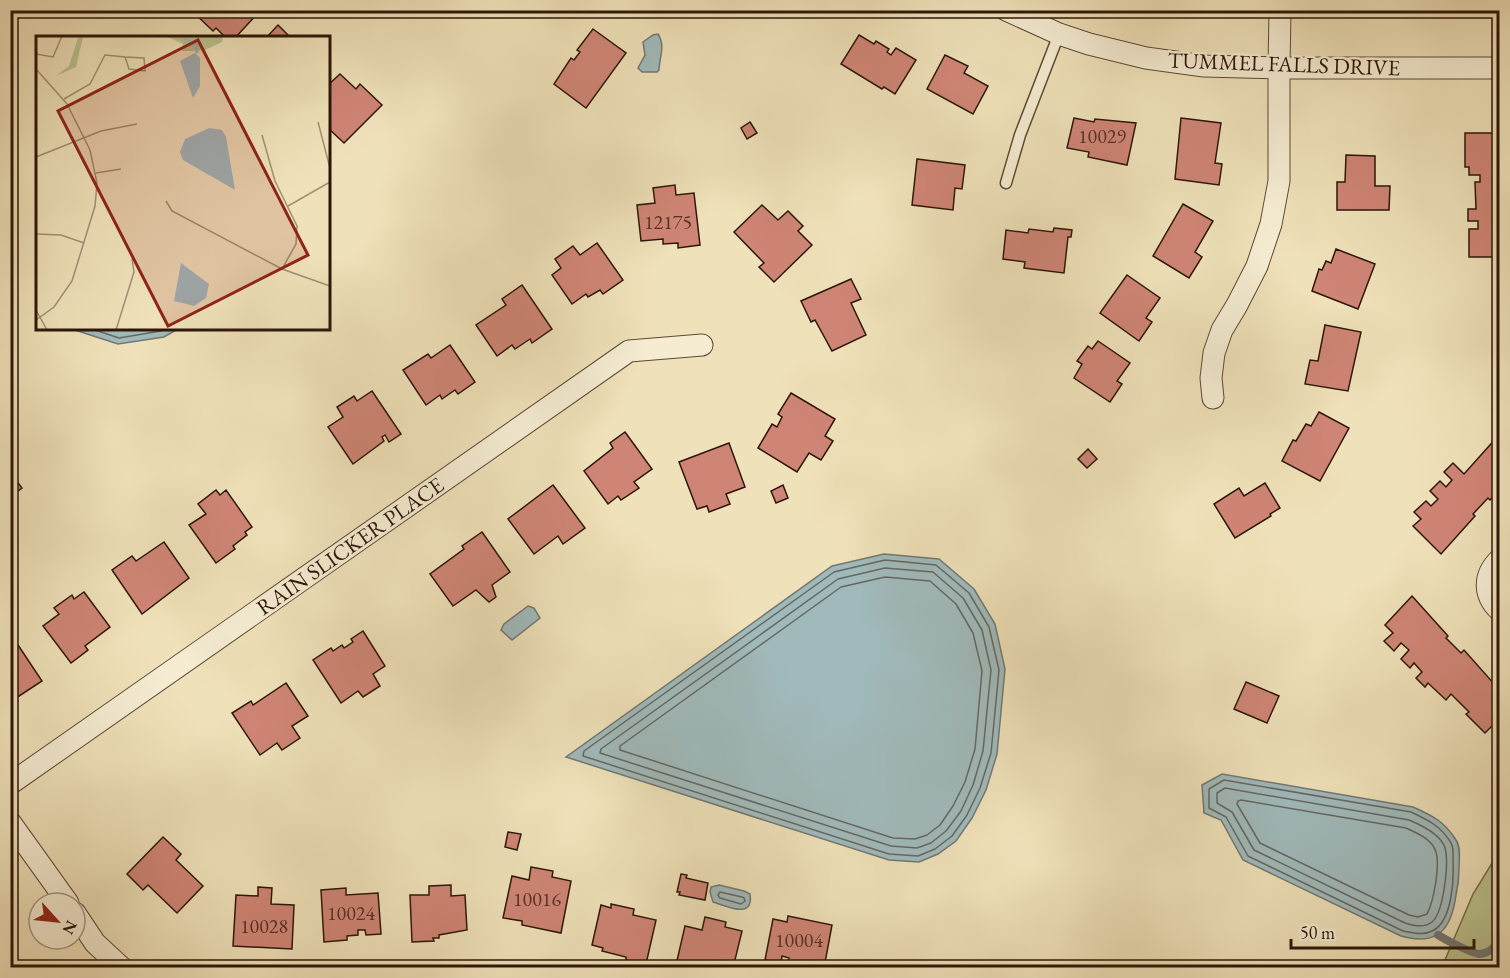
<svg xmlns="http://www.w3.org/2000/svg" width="1510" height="978" viewBox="0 0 1510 978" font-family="'EB Garamond',serif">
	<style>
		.green { fill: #bbc28e; stroke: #746c4c; stroke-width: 1.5 }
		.water { fill: #a0babb; stroke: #727874; stroke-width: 1.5 }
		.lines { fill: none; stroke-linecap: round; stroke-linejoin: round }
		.shore { stroke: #666862; stroke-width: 1.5 }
		.stream { stroke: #727874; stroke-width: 8 }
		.building { fill: #cf8576; stroke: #2d1609; stroke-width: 1.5 }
		.service-casing { stroke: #5e4935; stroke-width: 13 }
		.minor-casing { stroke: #5e4935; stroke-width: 23 }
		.service { stroke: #f5ecd2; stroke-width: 10 }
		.minor { stroke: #f5ecd2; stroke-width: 21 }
		.labels { text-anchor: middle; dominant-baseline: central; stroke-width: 5; stroke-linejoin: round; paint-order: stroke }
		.number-label { font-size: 20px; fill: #563224 }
		.street-label { font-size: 22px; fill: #2d1609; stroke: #f5ecd2 }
		.inset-river { fill: none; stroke: #a0babb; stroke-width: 3 }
		.inset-road { fill: none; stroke: #a19073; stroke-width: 1.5 }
		.view { fill: #8f2418; fill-opacity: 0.15; stroke: #8f2418; stroke-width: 3 }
		.inset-edge { fill: none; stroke: #2d1609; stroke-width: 3 }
	</style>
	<rect width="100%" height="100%" fill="#efe1b9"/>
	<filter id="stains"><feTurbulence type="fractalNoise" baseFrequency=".00333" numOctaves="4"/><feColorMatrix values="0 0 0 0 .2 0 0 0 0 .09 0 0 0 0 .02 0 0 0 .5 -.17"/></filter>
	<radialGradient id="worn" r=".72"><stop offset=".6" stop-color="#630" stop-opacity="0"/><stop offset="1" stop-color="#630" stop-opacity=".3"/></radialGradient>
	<!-- green -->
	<path class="green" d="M1494,860L1499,865V967H1442L1473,894Z"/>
	<!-- water -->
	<g class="water">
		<path d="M658,34C666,46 659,58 659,70L657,72H642L638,68L645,55L643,42L653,35Z"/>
		<path d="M74,329H178L164,337L118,344L75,330Z"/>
		<path d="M884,554L939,559L974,589L995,624L1005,669L997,754L986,790L972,818L956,841L938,854L919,862L889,860L566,757L832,566Z"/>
		<path d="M528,606L534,608L540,618L512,640L501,630L504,624Z"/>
		<path d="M1222,774L1413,807C1433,816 1444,821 1456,840C1461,847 1459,859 1459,868C1459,877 1458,886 1456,895C1451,931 1437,946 1401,936L1243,860L1221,820L1204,813L1202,785Z"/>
		<path d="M719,885L744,891L750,894C754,920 727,906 713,902L710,892L711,887Z"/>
	</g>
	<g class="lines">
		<!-- shore -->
		<g class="shore">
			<path d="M89,328L119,338L161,331L166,328"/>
			<path d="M885,560L936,565L969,593L989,627L999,670L991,753L980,788L967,815L952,836L935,849L918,856L889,854L583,756L584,751L834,572Z"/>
			<path d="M885,568L933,572L963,598L982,630L991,670L983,751L973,785L961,811L946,831L931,843L917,848L891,846L600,753L601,749L838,579Z"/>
			<path d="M885,577L930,581L956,604L973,633L982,671L975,749L965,782L953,806L940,825L927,835L915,839L893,838L620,750V746L841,587Z"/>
			<path d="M1224,780L1411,812C1428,820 1441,826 1451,843C1454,848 1453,855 1453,861C1454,879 1452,920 1434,930C1424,936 1413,933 1403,931L1248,856L1226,817L1209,808V789Z"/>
			<path d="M1225,788L1409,820C1421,825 1441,834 1445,848C1449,862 1444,912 1432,922C1425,928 1414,926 1405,923L1254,850L1232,812L1217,803V793Z"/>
			<path d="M1241,800L1406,828C1417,833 1432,839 1436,852C1440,865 1434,901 1427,914L1418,917L1409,915L1260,843L1237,804L1238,801Z"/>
			<path d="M720,892L742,897L744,898L745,901L741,904L720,898L718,895Z"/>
		</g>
		<!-- stream -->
		<path class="stream" d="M1438,935C1446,940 1471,953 1479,954C1488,954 1495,947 1500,940"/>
	</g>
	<!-- building -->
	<g class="building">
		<path d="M191,10H255L258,13L235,38H226L216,28L213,31Z"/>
		<path d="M278,25L291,38H266Z"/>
		<path d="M593,29L626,53L586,108L554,84L571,58L574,60L580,52L577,50Z"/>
		<path d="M859,35L874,44L876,41L889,49L887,52L891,55L896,48L916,60L895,94L884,87L882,89L841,64Z"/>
		<path d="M945,55L968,66L964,73L988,86L973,114L927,89Z"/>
		<path d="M340,74L356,89L360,84L382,105L344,143L328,128V85Z"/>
		<path d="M1074,118L1094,122L1095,119L1136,123L1127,165L1088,157L1089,152L1067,148Z"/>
		<path d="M1181,118L1221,123L1215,163L1222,164L1219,185L1175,179Z"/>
		<path d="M750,122L757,133L747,139L741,128Z"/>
		<path d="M1465,133H1500V257H1469V229H1478V221H1468V209H1476L1475,182H1480V175H1469V167H1465Z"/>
		<path d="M1346,155L1375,156V186H1390L1389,210H1337V182H1345Z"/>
		<path d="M917,159L965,165L962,189L955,188L953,210L912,205Z"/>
		<path d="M675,185L676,195L694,193L700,245L678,248V243L663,244V239L641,241L637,205L655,203L653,188Z"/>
		<path d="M1183,204L1213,221L1195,252L1202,257L1189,278L1153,256Z"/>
		<path d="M762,205L778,220L788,211L803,226L798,231L812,245L774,282L759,267L764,263L734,232Z"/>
		<path d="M1054,228L1072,230L1071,237H1068L1064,273L1024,268L1025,262L1003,259L1006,230L1028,233L1029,229L1053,232Z"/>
		<path d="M597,243L623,280L603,294L600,290L588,297L586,294L572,304L552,275L561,268L555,259L573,246L580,255Z"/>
		<path d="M1336,249L1375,264L1358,309L1312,291L1319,269L1322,270L1326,261L1331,263Z"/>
		<path d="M1127,275L1160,298L1146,318L1152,322L1139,341L1100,313Z"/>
		<path d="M851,279L861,299L851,303L866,335L832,351L815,320L811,322L801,301Z"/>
		<path d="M522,285L552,329L532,343L530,339L515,349L512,345L497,356L476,325L506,305L502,299Z"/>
		<path d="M1325,325L1361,332L1348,391L1305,384L1310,360L1318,361Z"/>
		<path d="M1098,341L1130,363L1117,381L1122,384L1110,402L1074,378L1082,364L1077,361L1088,346L1092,349Z"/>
		<path d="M450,345L475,382L458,394L455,390L442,399L440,395L426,405L403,370L428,354L431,358Z"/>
		<path d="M372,391L401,434L389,442L385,435L382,437L384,441L353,464L328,427L343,417L337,407L354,396L357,401Z"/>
		<path d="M791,393L835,419L825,436L833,441L821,460L809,453L797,472L758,448L772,424L777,427L782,417L778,414Z"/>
		<path d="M1319,412L1349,428L1320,481L1282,461L1293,440L1296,441L1306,424L1311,426Z"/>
		<path d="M1500,425V490L1490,500L1488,498L1473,514L1475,516L1441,554L1413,526L1421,519L1414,512L1426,501L1431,506L1438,499L1430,491L1440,481L1446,487L1452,480L1444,472L1453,463L1464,474L1498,436L1493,431Z"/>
		<path d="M625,432L652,469L634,482L639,488L621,500L618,496L608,504L584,471L613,448L610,443Z"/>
		<path d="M729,443L745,487L726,494L730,504L709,512L707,506L697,509L679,462Z"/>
		<path d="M1088,449L1097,459L1087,468L1078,459Z"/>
		<path d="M10,472L22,488L10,497Z"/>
		<path d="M1265,483L1280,508L1270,514L1271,516L1235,538L1214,504L1239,488L1244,496Z"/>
		<path d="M553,485L585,528L563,544L558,536L534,554L508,519Z"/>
		<path d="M783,485L788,498L776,503L771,491Z"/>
		<path d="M216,490L220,495L226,490L252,527L245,532L247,535L233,546L235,549L216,563L189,525L206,514L198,504Z"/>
		<path d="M482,532L510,572L492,585L496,597L489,602L476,590L453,606L430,574L464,549L462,546Z"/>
		<path d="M164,542L189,578L142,614L112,570L132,556L136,561Z"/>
		<path d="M84,592L110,627L85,646L88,650L71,663L43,626L59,614L54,608L72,595L74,599Z"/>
		<path d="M1412,596L1448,636L1446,638L1461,653L1464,650L1495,685L1498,682L1500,683V718L1485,733L1466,714L1469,712L1451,694L1446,700L1428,683L1425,687L1416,678L1422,672L1414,663L1410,668L1401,659L1409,650L1401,643L1394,651L1384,641L1393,633L1385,625Z"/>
		<path d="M363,631L385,666L373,674L380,686L363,697L358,691L341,703L313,660L331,648L333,651L342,645L344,648L353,642L351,639Z"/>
		<path d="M18,645L42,681L16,698L18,701L10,707V650Z"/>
		<path d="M1246,682L1279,696L1267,723L1234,709Z"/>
		<path d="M286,683L308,716L292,726L300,738L282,750L277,743L260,755L232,713L251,701L253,705Z"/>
		<path d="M508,832L521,834L517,850L505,847Z"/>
		<path d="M163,837L181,854L176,860L203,886L177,913L148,885L143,890L127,874Z"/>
		<path d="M531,867L553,871L552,877L571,881L561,933L522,925V921L503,918L512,876L529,880Z"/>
		<path d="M681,874L687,875L686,878L708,883L705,900L679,895L680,892H677Z"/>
		<path d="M451,885V896L465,895L467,930L439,935V938H433L434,941L412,942L410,895H429V886Z"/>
		<path d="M258,887L272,888L271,904L294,905L292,949L233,946L236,895L258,896Z"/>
		<path d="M346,888V895L378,893L381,934L366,935L365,930H358V935L347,936V940L324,942L321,890Z"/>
		<path d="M611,904L634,909L633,915L656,920L646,964L626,960V957L602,951L603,948L592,945L601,905L611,908Z"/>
		<path d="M788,916L832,925L824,968H800L801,966L788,964L789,958L782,956L781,963L765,960L773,919L787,922Z"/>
		<path d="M705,917L726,922L725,927L742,931L733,968H687L676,965L685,926L702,930Z"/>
	</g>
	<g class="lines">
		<!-- service casing -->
		<g class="service-casing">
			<path id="service" d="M1006,183L1020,135L1059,34"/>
		</g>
		<!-- minor casing -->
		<g class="minor-casing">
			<g id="minor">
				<path d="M1006,10L1059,34L1089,44L1146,58L1204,66L1279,68H1500"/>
				<path d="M1213,398L1211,378L1214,353L1222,330L1237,305L1257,266L1271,224L1279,181V68L1280,10"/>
				<path d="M1500,559C1483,575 1483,595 1500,611"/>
				<path d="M10,784L629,351L702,345"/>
				<path d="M10,822L68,903"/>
				<path d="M75,913L95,943L122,968"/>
			</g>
		</g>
		<!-- service -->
		<use href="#service" class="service"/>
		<!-- minor -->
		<use href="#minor" class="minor"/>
	</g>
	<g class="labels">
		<!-- number labels -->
		<g class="number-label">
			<text x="1102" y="136">10029</text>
			<text x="668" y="222">12175</text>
			<text x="537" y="899">10016</text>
			<text x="351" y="913">10024</text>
			<text x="264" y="926">10028</text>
			<text x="799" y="940">10004</text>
		</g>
		<!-- street labels -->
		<g class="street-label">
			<text transform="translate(1284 64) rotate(2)">TUMMEL FALLS DRIVE</text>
			<text transform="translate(350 546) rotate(-35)">RAIN SLICKER PLACE</text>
		</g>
	</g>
	<!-- overview -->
	<g transform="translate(36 36)">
		<rect width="294" height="294" fill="#efe1b9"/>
		<path d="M130,0H187L186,6L169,14L153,15H146L147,8ZM47,1L40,31L20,40L33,30L42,2Z" fill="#bbc28e"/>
		<path d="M159,17L164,22V50L157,62L144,25ZM173,92L186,94L190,101L199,154L147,124L144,116L149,103ZM145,227L173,248L170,262L158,270L138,265Z" fill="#a0babb"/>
		<path class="inset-river" d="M145,0L160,9L161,17"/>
		<path class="inset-road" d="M0,18L17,21L26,0M0,33L31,68L54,114L61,147L59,170L36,245L18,271L0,284M28,63L54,48L69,19L89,21L93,33L109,35L108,22L89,21M282,86L294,132M226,99L239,145L261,190L260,208L246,233M0,121L65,95L101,88M60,137L85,133M130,165L136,175L246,233L294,250M252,170L294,146M0,198L25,199L48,207M0,274L11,294M80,294L98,236L96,223"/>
		<path class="view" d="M162,4L272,219L132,290L22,75Z"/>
		<rect width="294" height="294" class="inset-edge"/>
	</g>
	<!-- margin -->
	<rect width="1510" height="978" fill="none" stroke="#efe1b9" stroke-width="36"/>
	<rect x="12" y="12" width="1486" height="954" fill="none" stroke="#2d1609" stroke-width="3"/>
	<rect x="18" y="18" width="1474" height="942" fill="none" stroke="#2d1609" stroke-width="1.5"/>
	<!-- north arrow -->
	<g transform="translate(57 921) rotate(117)"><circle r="28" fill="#f5ecd2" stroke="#a59682" stroke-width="1.5"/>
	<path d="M0-4.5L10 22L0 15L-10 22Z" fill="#8f2418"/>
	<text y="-9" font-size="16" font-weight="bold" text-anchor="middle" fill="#2d1609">N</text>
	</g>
	<!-- scale -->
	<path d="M1291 939v9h183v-9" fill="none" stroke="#2d1609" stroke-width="3"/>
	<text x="1300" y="939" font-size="18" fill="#2d1609" stroke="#f5ecd2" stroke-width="4.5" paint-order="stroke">50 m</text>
	<rect width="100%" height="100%" filter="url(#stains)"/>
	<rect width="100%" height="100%" fill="url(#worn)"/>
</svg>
